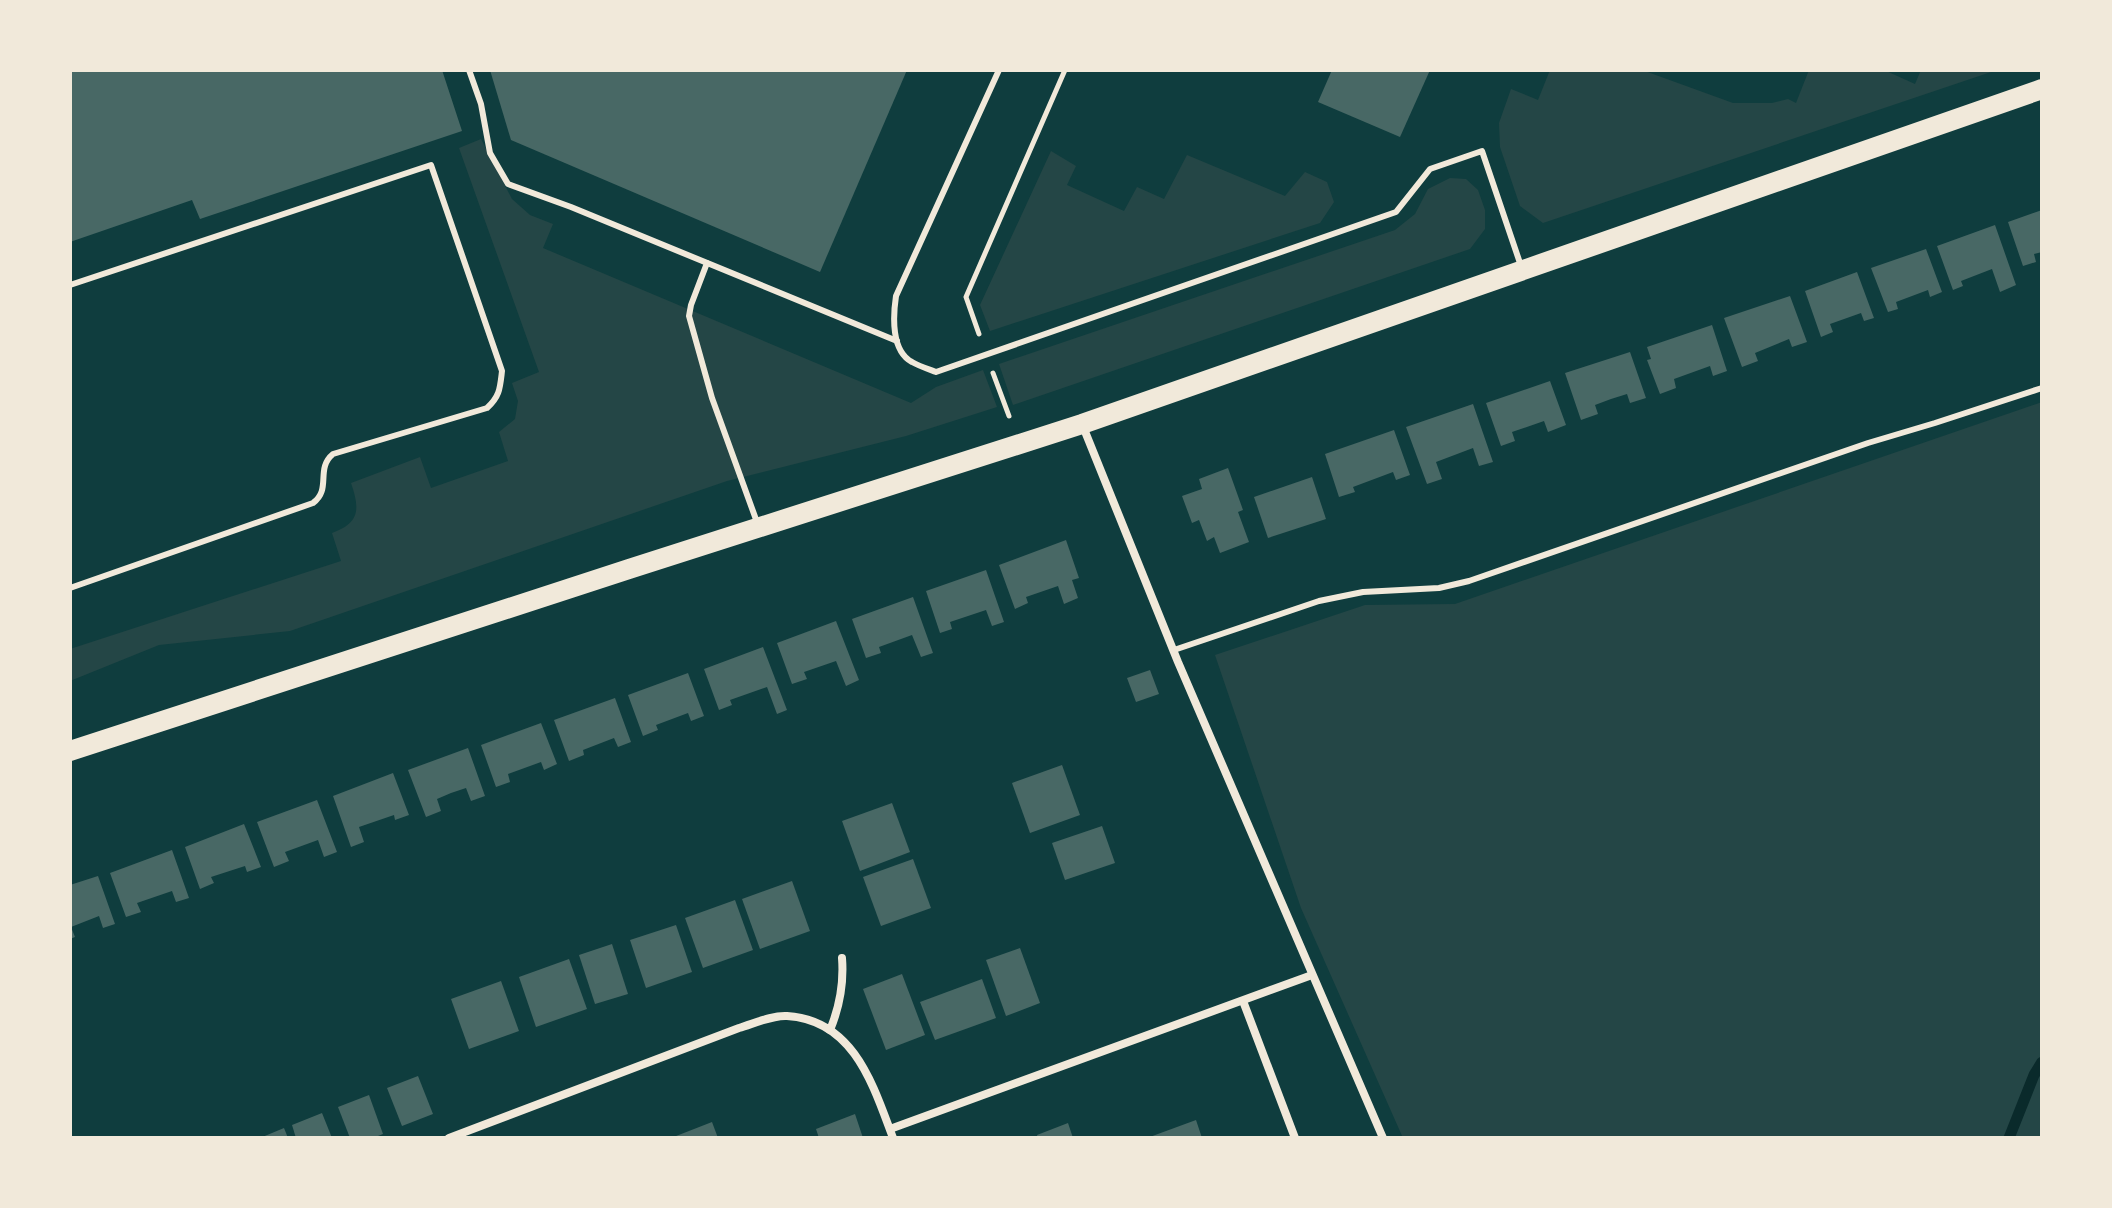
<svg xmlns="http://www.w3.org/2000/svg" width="2112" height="1208" viewBox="0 0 2112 1208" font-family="Barlow,sans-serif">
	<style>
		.green { fill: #244646 }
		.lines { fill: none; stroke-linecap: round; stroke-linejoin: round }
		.stream { stroke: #0a2a2b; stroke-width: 11 }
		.building { fill: #486865 }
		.path { stroke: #f1e9da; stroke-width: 5 }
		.service { stroke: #f1e9da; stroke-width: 6 }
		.minor { stroke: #f1e9da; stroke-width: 8 }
		.primary { stroke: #f1e9da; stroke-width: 20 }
	</style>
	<rect width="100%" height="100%" fill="#0f3d3e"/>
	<!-- green -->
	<g class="green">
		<path d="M1550,70H1642L1733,103H1772L1788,99L1796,103L1809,70H1884L1915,84L1921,70H1997L1543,223L1520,206L1500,147L1499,123L1511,89L1538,100Z"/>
		<path d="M481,139L512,199L530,215L553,224L543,248L911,403L936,387L983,370L997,407L906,436L727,481L290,631L159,645L70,681V649L341,561L332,533C360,523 360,509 351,483L420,457L431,488L508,461L499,432L515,419L518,401L512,383L539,372L459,148Z"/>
		<path d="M1051,151L1076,166L1067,185L1124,211L1137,187L1164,199L1187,155L1285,196L1305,172L1327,182L1334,202L1320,223L990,331L980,305Z"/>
		<path d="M1450,178L1466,179L1478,190L1485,210V229L1470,249L1013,405L999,364L1395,230L1415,214L1428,189Z"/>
		<path d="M2042,402V1138H1403L1301,908L1215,655L1365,605L1455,604Z"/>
	</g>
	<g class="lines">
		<!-- stream -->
		<path class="stream" d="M2009,1138L2034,1075L2042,1062"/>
	</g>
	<!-- building -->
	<g class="building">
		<path d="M70,70H442L462,131L200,219L192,200L70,242Z"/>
		<path d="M490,70H907L820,272L511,140Z"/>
		<path d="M1332,70H1430L1400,137L1318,102Z"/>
		<path d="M2042,210V252L2034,254L2036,262L2023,266L2008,222Z"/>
		<path d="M1995,225L2016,285L2000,292L1992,269L1961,281L1963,286L1953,290L1937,246Z"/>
		<path d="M1926,249L1942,292L1930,297L1928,290L1896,302L1898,309L1888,312L1871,268Z"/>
		<path d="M1857,272L1874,318L1864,321L1861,313L1830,324L1833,332L1821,337L1805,291Z"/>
		<path d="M1790,296L1807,342L1792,347L1789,339L1755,353L1758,361L1742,367L1724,318Z"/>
		<path d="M1712,325L1727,371L1713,376L1710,366L1674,379L1676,388L1660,394L1647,360L1651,359L1647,347Z"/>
		<path d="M1630,352L1646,398L1630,403L1627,394L1611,399L1595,405L1598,414L1581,420L1565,373Z"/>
		<path d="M1550,381L1566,425L1548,432L1544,421L1512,432L1515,441L1501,446L1486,403Z"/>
		<path d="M1473,404L1493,462L1479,466L1473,448L1436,462L1442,479L1427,484L1406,427Z"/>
		<path d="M1394,430L1410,475L1396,480L1393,472L1353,487L1355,492L1339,497L1325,454Z"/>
		<path d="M1228,468L1243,510L1238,512L1249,542L1220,553L1214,537L1207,541L1199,520L1192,523L1182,496L1202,489L1199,479Z"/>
		<path d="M1312,477L1326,519L1268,538L1254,497Z"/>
		<path d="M1066,540L1079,578L1072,580L1078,598L1064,604L1058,586L1026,597L1028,603L1015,609L999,565Z"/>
		<path d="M986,570L1004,622L992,626L986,610L950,622L952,629L940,633L926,591Z"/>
		<path d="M913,597L933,653L921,657L912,635L879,647L881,653L866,658L852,619Z"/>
		<path d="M836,621L859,680L846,686L836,661L804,672L807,679L792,684L777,643Z"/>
		<path d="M763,647L787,710L777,714L767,687L730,700L732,705L719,710L704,669Z"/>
		<path d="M1150,670L1159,694L1136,702L1127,678Z"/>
		<path d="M688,673L704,716L691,721L688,713L656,725L658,730L643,736L628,695Z"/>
		<path d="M615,698L631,742L618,747L614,738L583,750L584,755L569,761L554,720Z"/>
		<path d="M541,723L557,764L544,770L541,762L508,774L510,782L496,787L481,745Z"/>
		<path d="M468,748L485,796L471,801L466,788L451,793L437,799L441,811L426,817L408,770Z"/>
		<path d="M1062,765L1080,815L1030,833L1012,783Z"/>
		<path d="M393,773L409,815L395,820L394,815L359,827L364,842L351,847L333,796Z"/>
		<path d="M317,800L337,852L324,857L318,840L285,852L289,861L274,867L257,822Z"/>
		<path d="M892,803L910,852L860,871L842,821Z"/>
		<path d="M244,824L261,867L247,872L245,866L211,877L214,883L200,889L185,847Z"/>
		<path d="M1102,826L1115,863L1065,880L1052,843Z"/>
		<path d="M172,850L189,898L176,902L172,891L137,903L141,912L126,917L110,873Z"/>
		<path d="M913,859L931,908L881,926L863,877Z"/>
		<path d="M98,876L115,924L103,928L99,916L71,927L75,937L70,939V885Z"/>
		<path d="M792,881L810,931L760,949L742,899Z"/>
		<path d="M735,900L753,950L703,968L685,918Z"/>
		<path d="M676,925L692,972L646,988L630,940Z"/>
		<path d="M612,944L628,994L595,1004L579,955Z"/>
		<path d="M1020,948L1040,1003L1006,1016L986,960Z"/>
		<path d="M569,959L587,1009L536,1027L519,977Z"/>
		<path d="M902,974L925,1035L886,1050L863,989Z"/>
		<path d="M982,979L996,1018L935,1040L920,1002Z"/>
		<path d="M501,981L519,1031L469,1049L451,999Z"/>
		<path d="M418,1076L433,1114L402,1126L387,1088Z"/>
		<path d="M369,1095L383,1134L373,1138H350L338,1107Z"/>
		<path d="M322,1113L332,1138H296L292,1125Z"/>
		<path d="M855,1114L863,1138H819L816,1129Z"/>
		<path d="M1196,1120L1202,1138H1147Z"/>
		<path d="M712,1122L718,1138H671Z"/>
		<path d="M1068,1123L1073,1138H1038L1037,1135Z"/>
		<path d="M284,1128L288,1138H260Z"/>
	</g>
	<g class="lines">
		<!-- path -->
		<g class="path">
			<path d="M979,334L966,297L1065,70"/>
			<path d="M993,373L1009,416"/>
		</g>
		<!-- service -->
		<g class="service">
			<path d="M469,70L481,104L490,153L508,184L571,207L897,341"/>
			<path d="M999,70L896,296C893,316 891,351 912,362C919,366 928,369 936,372L1396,212L1430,169L1482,151L1521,266"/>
			<path d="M707,263L691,305L689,316L712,398L758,525"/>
			<path d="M70,285L431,165L502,371C500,388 500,396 487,408L333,454C315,469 332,489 313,503L70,588"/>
			<path d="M1174,650L1319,601L1363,592L1439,588L1469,581L1868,443L1935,423L2042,388"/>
		</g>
		<!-- minor -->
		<g class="minor">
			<path d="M1082,424L1178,662L1383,1138"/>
			<path d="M1243,1001L1295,1138"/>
			<path d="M830,1030C840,1006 844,984 842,958"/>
			<path d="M890,1129L1312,975"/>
			<path d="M449,1138L739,1028C753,1024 772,1015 787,1016C854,1020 873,1085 893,1138"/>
		</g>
		<!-- primary -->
		<path class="primary" d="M70,751L629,569L1082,424L2042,89"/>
	</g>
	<!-- border -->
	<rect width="2112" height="1208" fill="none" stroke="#f1e9da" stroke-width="144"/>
</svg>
